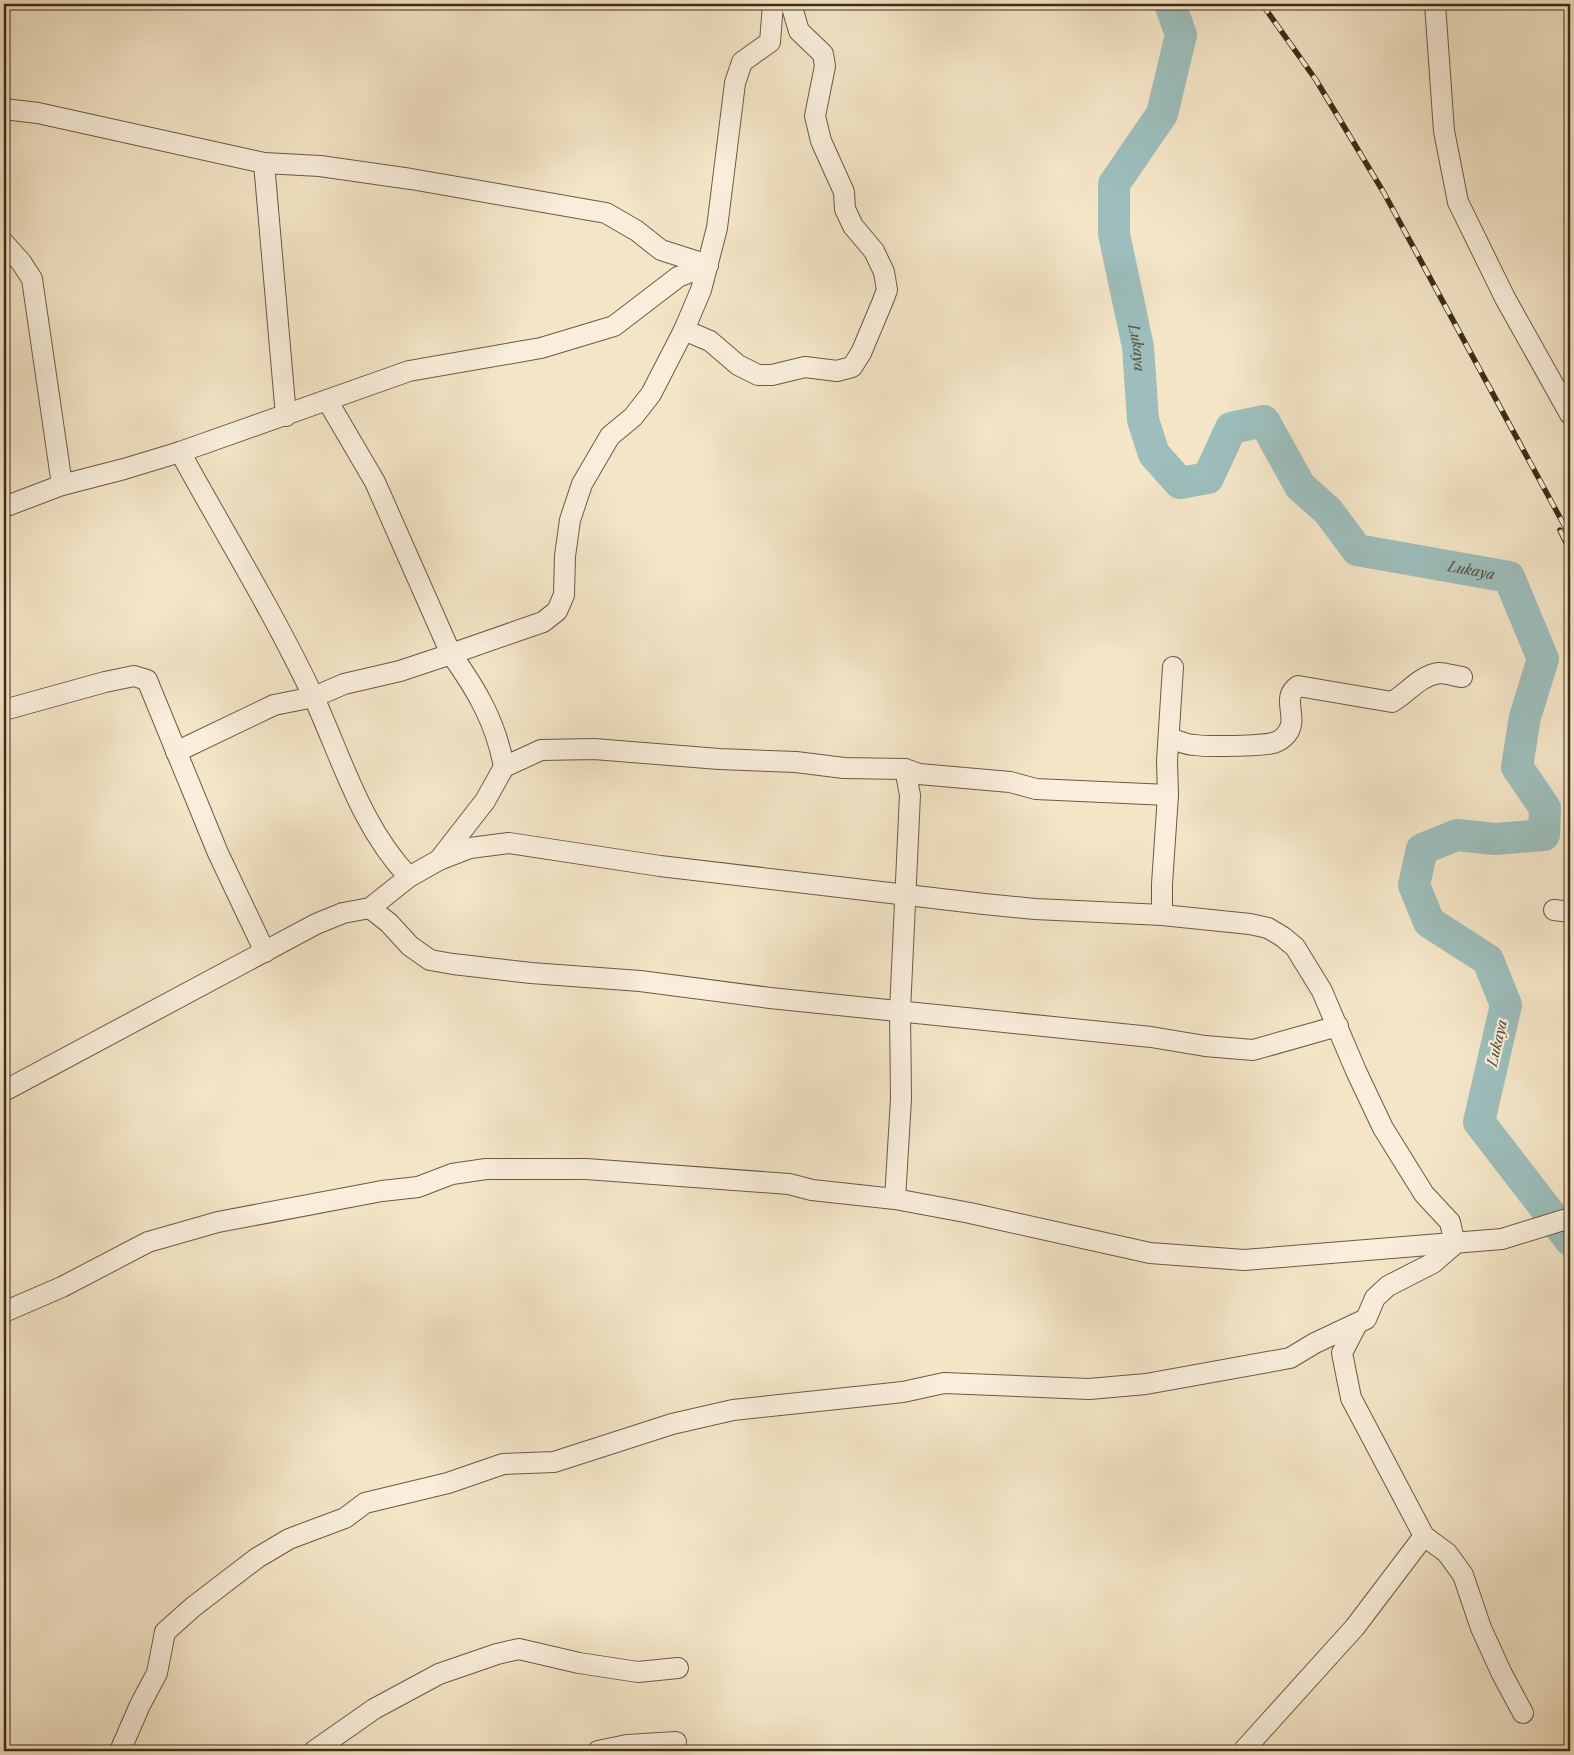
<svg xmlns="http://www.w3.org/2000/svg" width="1574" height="1755" viewBox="0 0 1574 1755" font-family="'Libre Caslon Text',serif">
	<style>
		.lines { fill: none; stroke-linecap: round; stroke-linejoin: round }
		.river { stroke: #9dbebc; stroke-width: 32 }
		.minor-casing { stroke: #6c5a43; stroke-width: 22 }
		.minor { stroke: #f8eedb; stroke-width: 20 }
		.rail-casing { stroke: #3f2c17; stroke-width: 5.5 }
		.rail { stroke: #f8eedb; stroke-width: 4; stroke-dasharray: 11; stroke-linecap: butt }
		.labels { text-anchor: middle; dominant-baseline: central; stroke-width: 4.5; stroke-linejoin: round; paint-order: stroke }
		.water-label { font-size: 14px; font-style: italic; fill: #565040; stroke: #f8eedb }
	</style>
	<rect width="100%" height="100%" fill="#f4e5c7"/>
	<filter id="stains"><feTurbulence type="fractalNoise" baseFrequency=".004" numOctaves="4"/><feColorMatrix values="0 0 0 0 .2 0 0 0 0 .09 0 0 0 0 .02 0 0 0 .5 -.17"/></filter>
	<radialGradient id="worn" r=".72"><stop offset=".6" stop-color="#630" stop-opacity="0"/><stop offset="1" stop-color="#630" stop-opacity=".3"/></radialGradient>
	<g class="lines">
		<!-- river -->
		<path class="river" id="s1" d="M1170,4L1181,35L1162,114L1114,184V234L1138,347L1143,420L1154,454L1180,483L1208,478L1231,428L1264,421L1300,486L1328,511L1357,550L1509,577L1543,659L1525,717L1517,767L1545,808L1544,835L1495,839L1457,835L1422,849L1414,885L1429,922L1488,960L1506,1005L1479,1122L1570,1240"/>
		<!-- minor casing -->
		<g class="minor-casing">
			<g id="minor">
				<path d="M1435,4L1444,131L1458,202L1505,298L1570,414"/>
				<path d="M4,109L38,113L264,163L320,166L411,179L606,213L637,231L661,250L708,265"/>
				<path d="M264,163L286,416"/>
				<path d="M4,243L21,262L32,279L62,485"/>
				<path d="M684,330L710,341L738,365L758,375H772L805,367L837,371L852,367L861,353L882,303L887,290L884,272L874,251L853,226L845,209L844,192L821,141L815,116L825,66L823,54L799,31L791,4"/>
				<path d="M327,400L375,482L451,654C477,690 496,723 504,767L485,801L439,860"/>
				<path d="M180,452C225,534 274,613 314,698C342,759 361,827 409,877"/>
				<path d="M4,507L62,485L124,469L180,452L409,371L541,348L614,326L678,277L708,265"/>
				<path d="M4,710L105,682L134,676L147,680L218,853L265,952"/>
				<path d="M1169,738C1177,740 1186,745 1195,745C1208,747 1261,746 1273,743C1281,741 1289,734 1291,725C1294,711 1283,696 1298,686L1392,702C1408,693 1419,676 1439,673C1445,673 1455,676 1462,677"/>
				<path d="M176,752L274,705L314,697L344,684L400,671L451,654L543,622L557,611L564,595L565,556L570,520L582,484L610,436L633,417L651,394L684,330L701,290L717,228L735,83L742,62L770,42L773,4"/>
				<path d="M504,767L541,750L594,749L719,759L796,762L844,768L905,769L919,774L1010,782L1036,789L1168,795"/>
				<path d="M370,908L389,923L410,946L430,960L453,964L531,973L640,981L770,998L1151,1037L1205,1046L1253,1050L1338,1026"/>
				<path d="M1554,910L1570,912"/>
				<path d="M1162,915V884L1168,795L1167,761L1173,667"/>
				<path d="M4,1091L316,924L343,913L370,908L409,877L439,860L470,848L509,843L660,866L984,904L1035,909L1162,915L1250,924L1268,928L1283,937L1295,947L1322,991L1356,1071L1383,1128L1424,1194L1450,1222L1455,1244L1433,1263L1388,1286L1375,1298L1366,1319L1315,1343L1290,1358L1146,1384L1089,1389L944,1383L903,1392L733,1410L672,1424L554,1462L503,1464L448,1483L365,1503L345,1518L289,1539L257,1558L193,1607L165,1632L157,1673L140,1705L120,1751"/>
				<path d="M895,1199L901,1099L900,1011L910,795L905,769"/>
				<path d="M4,1312L62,1287L148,1242L218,1222L382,1191L418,1187L452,1174L486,1169H586L789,1184L812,1190L895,1199L970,1213L1150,1253L1244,1260L1502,1239L1570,1218"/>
				<path d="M1357,1324L1342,1353L1351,1398L1424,1536L1447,1553L1463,1575L1481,1628L1502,1674L1523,1713"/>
				<path d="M314,1751L374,1709L439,1674L497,1654L519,1649L579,1663L638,1672L678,1668"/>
				<path d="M598,1751L627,1745L676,1742"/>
				<path d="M1243,1751L1355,1627L1424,1536"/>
			</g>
		</g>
		<!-- minor -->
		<use href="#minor" class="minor"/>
		<!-- rail casing -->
		<g class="rail-casing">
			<g id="rail">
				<path d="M1262,4L1316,80L1384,193L1570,536"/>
				<path d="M1560,530L1570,551"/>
			</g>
		</g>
		<!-- rail -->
		<use href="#rail" class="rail"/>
	</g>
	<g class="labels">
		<!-- water labels -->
		<g class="water-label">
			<text stroke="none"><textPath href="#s1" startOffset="365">Lukaya</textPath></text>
			<text stroke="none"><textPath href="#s1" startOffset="906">Lukaya</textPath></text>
			<text transform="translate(1497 1043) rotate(-77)">Lukaya</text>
		</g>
	</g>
	<!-- margin -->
	<rect width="1574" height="1755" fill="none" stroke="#f4e5c7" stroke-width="20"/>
	<rect x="5" y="5" width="1564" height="1745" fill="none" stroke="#3f2c17" stroke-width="2.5"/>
	<rect x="10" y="10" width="1554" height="1735" fill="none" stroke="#3f2c17"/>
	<rect width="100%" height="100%" filter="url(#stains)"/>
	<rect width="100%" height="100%" fill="url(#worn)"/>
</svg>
